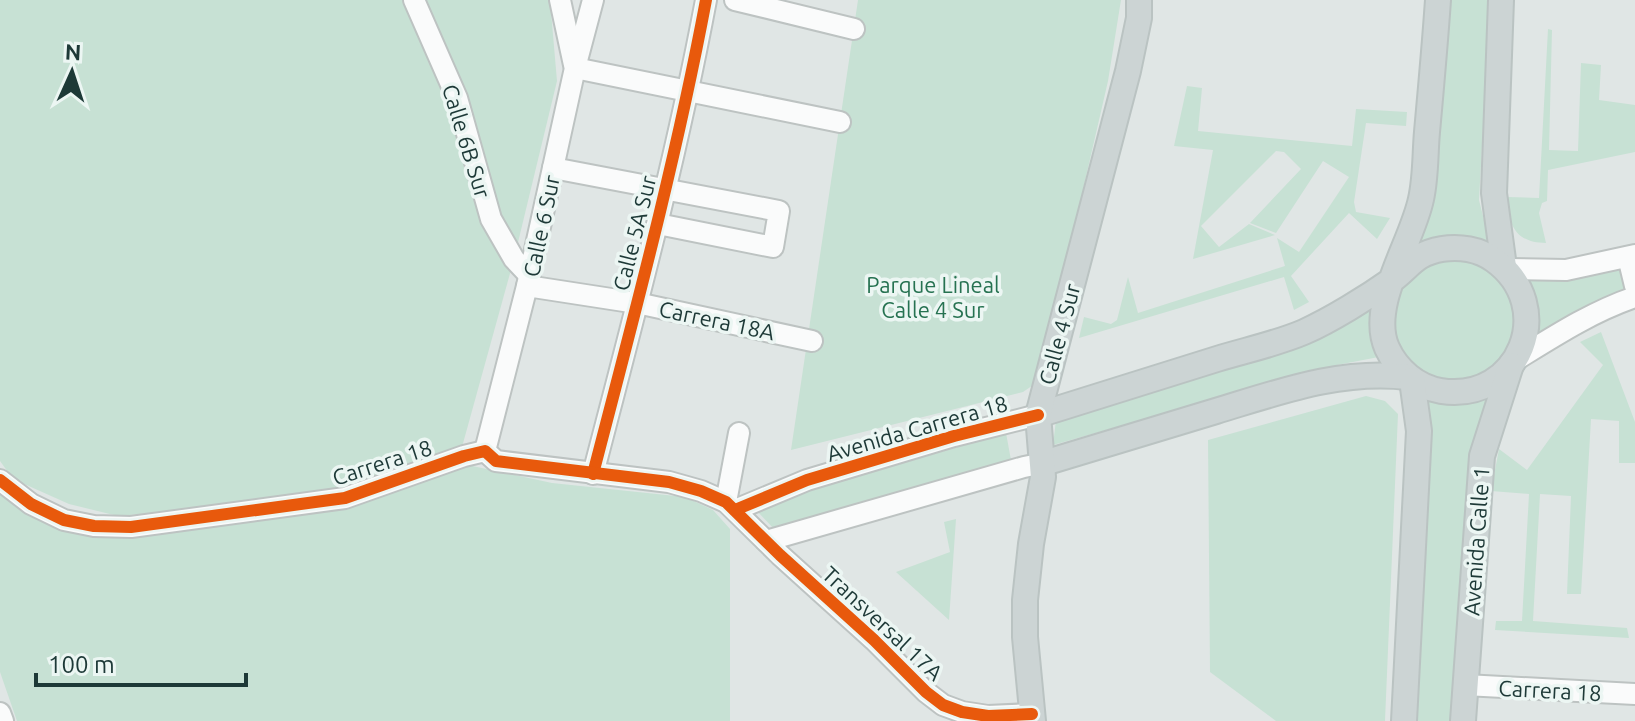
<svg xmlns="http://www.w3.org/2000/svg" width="1635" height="721" viewBox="0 0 1635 721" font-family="Ubuntu,sans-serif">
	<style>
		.green { fill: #c7e1d4 }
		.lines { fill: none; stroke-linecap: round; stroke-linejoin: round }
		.minor-casing { stroke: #bdc3c2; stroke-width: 24 }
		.major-casing { stroke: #bac3c2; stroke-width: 28 }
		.minor { stroke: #fafbfb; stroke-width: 20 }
		.major { stroke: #ccd4d4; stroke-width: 24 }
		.cycleway-casing { stroke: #ecf6f3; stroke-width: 17 }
		.cycleway { stroke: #e8590c; stroke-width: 12 }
		.labels { text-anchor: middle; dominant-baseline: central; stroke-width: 7; stroke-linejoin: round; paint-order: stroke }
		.street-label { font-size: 22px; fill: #1d3937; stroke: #ecf6f3 }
		.park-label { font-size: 22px; fill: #267251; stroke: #ecf6f3 }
	</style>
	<rect width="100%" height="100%" fill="#e0e6e5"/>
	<!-- green -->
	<g class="green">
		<path d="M0,0H550L557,81L514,259L462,447L348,489L242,505L118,516L69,504L13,479L0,461Z"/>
		<path d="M858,0H1121L1108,81L1039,381L1023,392L791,450Z"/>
		<path d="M1447,0H1490L1479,200L1491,248L1412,252Z"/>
		<path d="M1548,29L1552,30L1549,150L1578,151L1581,63L1601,65L1599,100L1635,105V152L1548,170L1547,201L1542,203L1539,213L1546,243C1515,243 1508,224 1507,197L1539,198Z"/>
		<path d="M1187,86L1202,88L1198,131L1352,146L1356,109L1407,112L1406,126L1366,123L1354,202L1356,212L1390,218L1377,239L1349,213L1291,276L1309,302L1294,310L1284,277L1079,338L1084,317L1111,324L1117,320L1128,277L1138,313L1285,266L1277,238L1299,252L1349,177L1323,161L1276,233L1250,223L1301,169L1284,152L1276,151L1201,226L1219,247L1249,224L1275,235L1193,259L1213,150L1174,146Z"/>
		<circle cx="1454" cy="320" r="63"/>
		<path d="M1622,268L1630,288L1538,339L1536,298L1528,281L1566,280Z"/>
		<path d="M1371,302V338L1384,356L1337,365L1053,445L1056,420L1329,335Z"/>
		<path d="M1601,332L1635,422V463H1619V421L1591,419L1581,594H1567L1571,496L1540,494L1533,621L1627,628L1629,638L1495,630L1496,621H1522L1529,494L1491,491L1499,449L1527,470L1603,365L1580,342Z"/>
		<path d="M1417,392L1494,393L1459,721H1411Z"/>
		<path d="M1366,396L1385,401L1398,414L1385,721H1276L1210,672L1208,440Z"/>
		<path d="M1006,433L1011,460L774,529L757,511L783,498Z"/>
		<path d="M463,464L552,483L685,497L713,510L730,529V721H17L0,672V490L52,524L224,521L350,508Z"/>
		<path d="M956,519L949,620L896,572L950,552L944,522Z"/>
	</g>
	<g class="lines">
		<!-- minor casing -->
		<g class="minor-casing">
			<g id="minor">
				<path d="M414,0L457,98L491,219L514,259L530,276"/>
				<path d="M560,0L574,65"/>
				<path d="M735,0L854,29"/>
				<path d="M575,68L840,122"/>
				<path d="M553,168L779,211L773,247L658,224"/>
				<path d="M1628,257L1635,286"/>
				<path d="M1507,269L1566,270L1635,255"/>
				<path d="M527,286L637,303L812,341"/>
				<path d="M1514,361C1553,337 1591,312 1635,297"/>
				<path d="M485,451L496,461L669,482L701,491L726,502L780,555L874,640L926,692L943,705L962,712L988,716L1032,714"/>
				<path d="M485,451L527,286L575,68L593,0"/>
				<path d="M593,474C634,316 676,160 706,0"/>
				<path d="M0,480L31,504L64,520L94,526L131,527L345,498L464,456L485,451"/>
				<path d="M726,502L739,433"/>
				<path d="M735,510L807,480L954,436L1038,415"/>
				<path d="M766,541L1024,467L1044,463"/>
				<path d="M1465,685L1635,694"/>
				<path d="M0,713L3,721"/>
			</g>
		</g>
		<!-- major casing -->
		<g class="major-casing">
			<g id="major">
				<path d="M1501,0L1494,193L1504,267"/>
				<path d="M1038,415C1098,396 1158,378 1217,359C1246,350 1276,344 1304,332C1331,320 1368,297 1392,280C1412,265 1414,254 1442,249C1459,246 1479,249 1494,260C1558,306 1520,403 1441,391C1417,387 1397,370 1387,348C1368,305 1412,243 1421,199C1426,177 1425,154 1427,132C1431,88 1435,44 1438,0"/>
				<path d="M1044,463C1101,446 1158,429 1216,411C1279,392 1341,369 1408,377"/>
				<path d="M1033,721L1025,637V600L1031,544L1043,477L1038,415L1128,71L1139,18V0"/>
				<path d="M1404,721L1419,431L1412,380"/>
				<path d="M1463,721L1482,456L1511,365"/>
			</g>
		</g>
		<!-- minor -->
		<use href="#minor" class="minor"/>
		<!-- major -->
		<use href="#major" class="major"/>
		<!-- cycleway casing -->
		<g class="cycleway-casing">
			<g id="cycleway">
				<path d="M593,474C634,316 676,160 706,0"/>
				<path d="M0,480L31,504L64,520L94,526L131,527L345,498L464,456L485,451L496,461L669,482L701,491L726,502L780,555L874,640L926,692L943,705L962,712L988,716L1032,714"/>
				<path d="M735,510L807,480L954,436L1038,415"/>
			</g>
		</g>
		<!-- cycleway -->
		<use href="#cycleway" class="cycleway"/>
	</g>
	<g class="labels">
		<!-- street labels -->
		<g class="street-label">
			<text transform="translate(467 141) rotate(73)">Calle 6B Sur</text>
			<text transform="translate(541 226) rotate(-78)">Calle 6 Sur</text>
			<text transform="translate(634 233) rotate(-76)">Calle 5A Sur</text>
			<text transform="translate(717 320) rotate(12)">Carrera 18A</text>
			<text transform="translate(1059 334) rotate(-75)">Calle 4 Sur</text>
			<text transform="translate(917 428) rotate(-16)">Avenida Carrera 18</text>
			<text transform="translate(382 462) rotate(-18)">Carrera 18</text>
			<text transform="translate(1476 541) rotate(-86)">Avenida Calle 1</text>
			<text transform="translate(883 623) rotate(43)">Transversal 17A</text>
			<text transform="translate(1550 690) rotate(3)">Carrera 18</text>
		</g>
		<!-- park labels -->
		<g class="park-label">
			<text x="933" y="284">Parque Lineal<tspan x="933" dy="25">Calle 4 Sur</tspan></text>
		</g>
	</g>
	<!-- north arrow -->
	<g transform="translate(72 72) rotate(3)" stroke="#ecf6f3" stroke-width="6" paint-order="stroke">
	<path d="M0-6L14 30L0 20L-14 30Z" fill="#1d3937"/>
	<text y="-12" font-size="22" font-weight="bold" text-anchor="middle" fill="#1d3937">N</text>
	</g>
	<!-- scale -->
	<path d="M36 673v12h210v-12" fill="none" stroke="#1d3937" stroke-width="4"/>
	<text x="48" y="673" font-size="24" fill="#1d3937" stroke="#ecf6f3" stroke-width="6" paint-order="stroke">100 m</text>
</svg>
